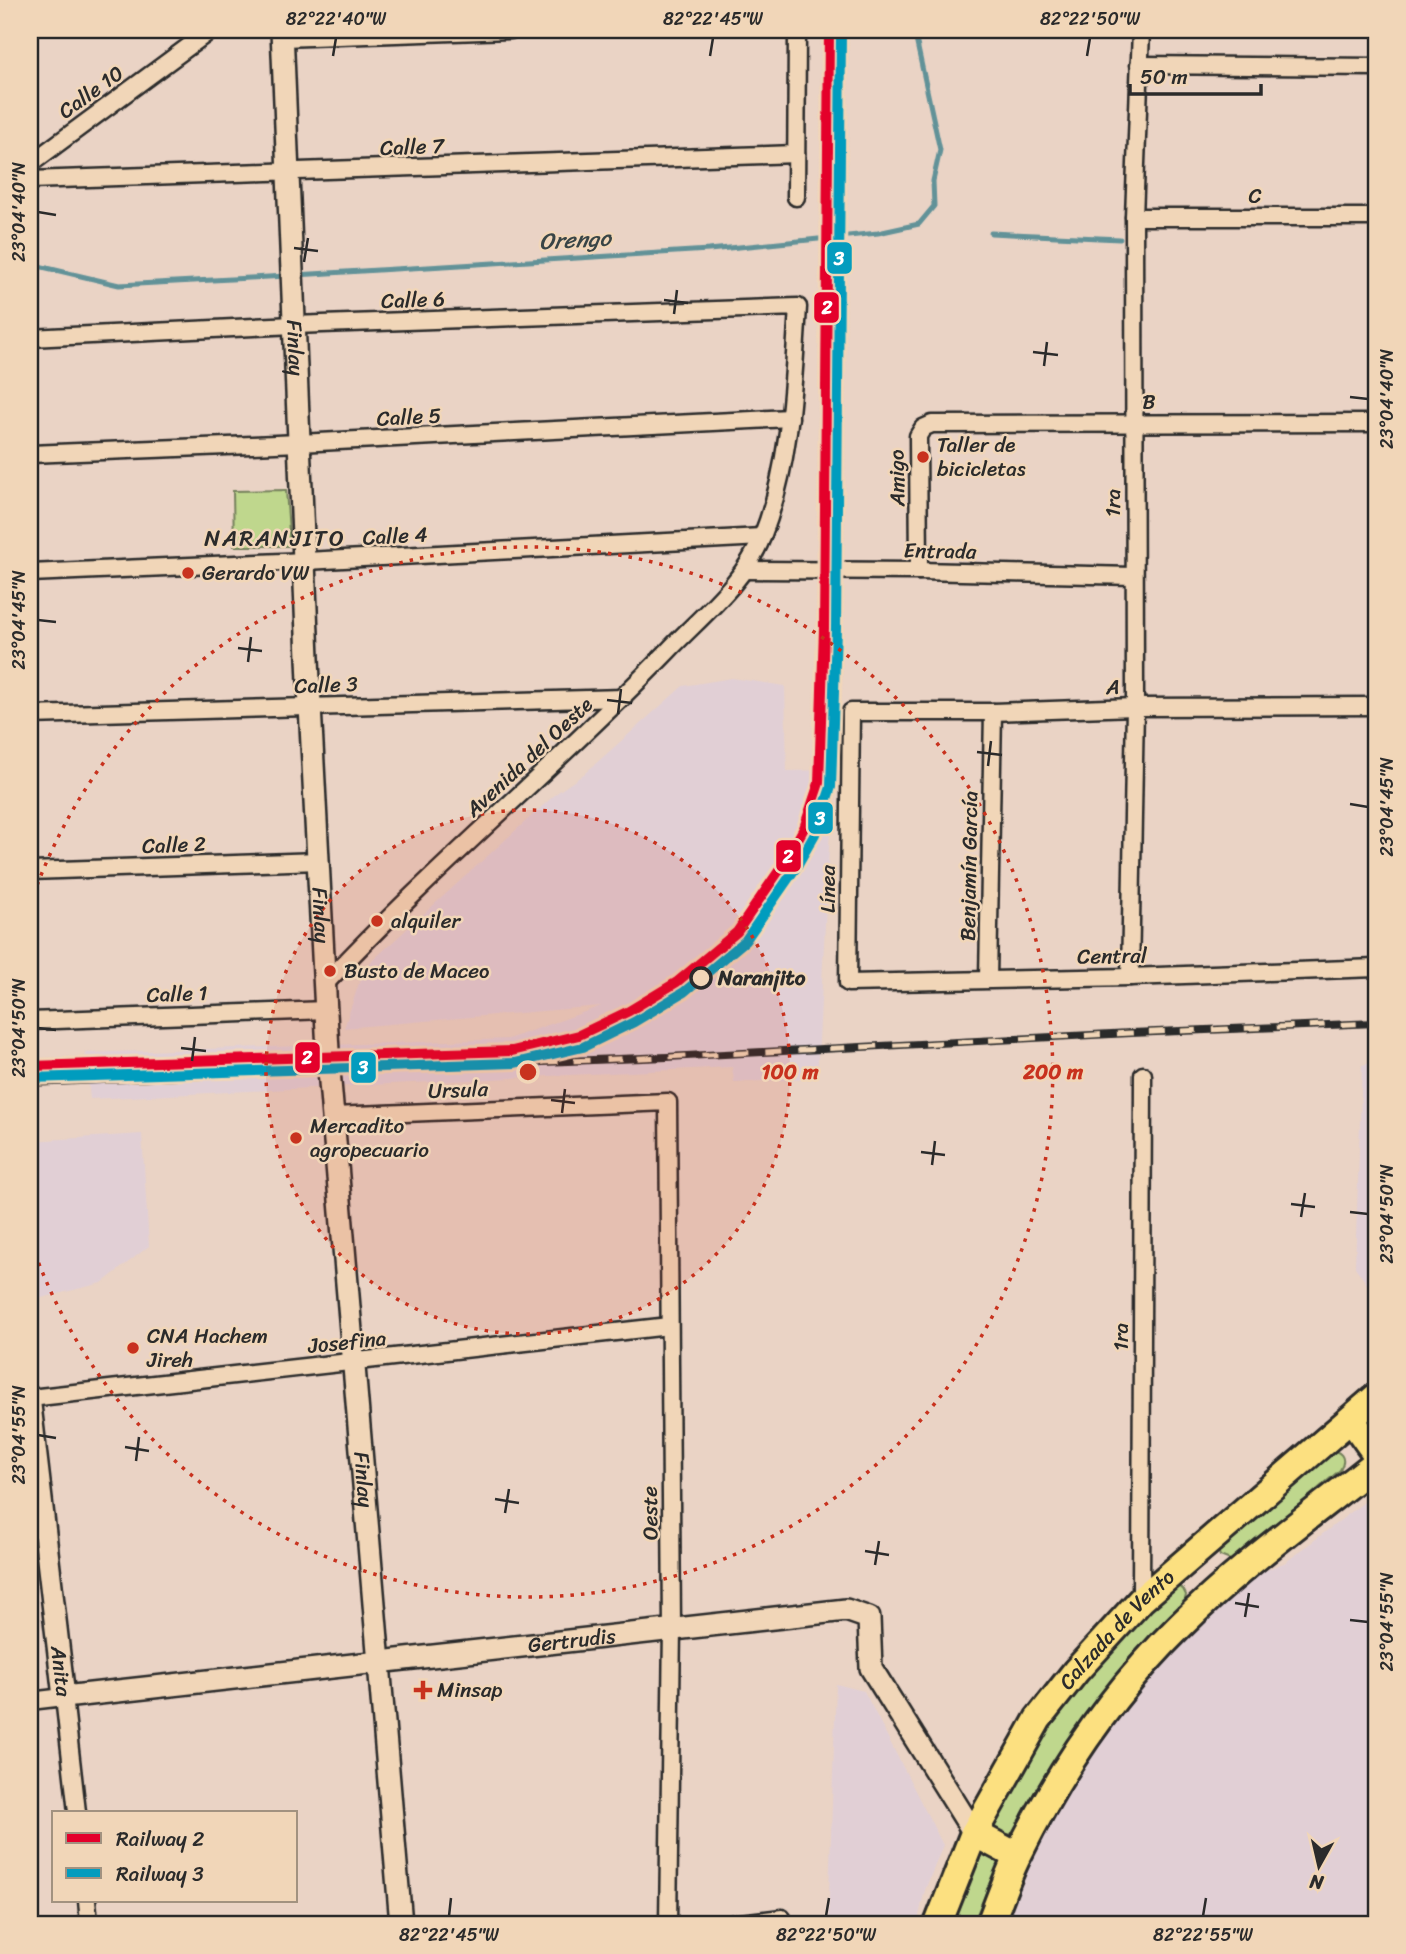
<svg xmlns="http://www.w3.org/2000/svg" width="1406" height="1954" viewBox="0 0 1406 1954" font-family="Sriracha,sans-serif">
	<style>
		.built { fill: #e1cfd5 }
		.green { fill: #bfd78d; stroke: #75815c; stroke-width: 2 }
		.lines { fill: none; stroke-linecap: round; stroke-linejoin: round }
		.stream { stroke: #629298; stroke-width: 5 }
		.minor-casing { stroke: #2b2b2b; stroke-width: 21 }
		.tertiary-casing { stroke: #2b2b2b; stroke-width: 26 }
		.primary-casing { stroke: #2b2b2b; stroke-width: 32 }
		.minor { stroke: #f1d6b8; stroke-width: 16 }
		.tertiary { stroke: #f1d6b8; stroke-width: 21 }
		.primary { stroke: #fce080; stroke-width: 26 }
		.rail-casing { stroke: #2b2b2b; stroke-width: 8 }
		.rail { stroke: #f1d6b8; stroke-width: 5; stroke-dasharray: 16; stroke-linecap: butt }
		.rail-1-casing { stroke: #f1d6b8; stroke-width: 16 }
		.rail-2-casing { stroke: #f1d6b8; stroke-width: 16 }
		.rail-1 { stroke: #e4002b; stroke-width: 10 }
		.rail-2 { stroke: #049cbe; stroke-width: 10 }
		.ticks { fill: none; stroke: #2b2b2b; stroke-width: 2.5 }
		.ring { fill: none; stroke: #c8321e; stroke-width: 3.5; stroke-dasharray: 3.5 7 }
		.poi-dot { fill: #c8321e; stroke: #f1d6b8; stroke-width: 2.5 }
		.stop-dot { fill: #f1d6b8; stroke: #2b2b2b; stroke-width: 3.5 }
		.labels { text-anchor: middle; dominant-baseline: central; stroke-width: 5; stroke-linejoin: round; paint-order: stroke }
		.street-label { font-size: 21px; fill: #2b2b2b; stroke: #f1d6b8 }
		.poi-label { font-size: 21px; fill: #2b2b2b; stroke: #f1d6b8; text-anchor: start }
		.stop-label { font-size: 21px; font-weight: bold; fill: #2b2b2b; stroke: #f1d6b8; text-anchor: start }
		.water-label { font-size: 23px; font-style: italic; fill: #394546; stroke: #f1d6b8 }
		.neighbourhood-label { font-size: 23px; letter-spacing: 2px; fill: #2b2b2b; stroke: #f1d6b8 }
		.centre { fill: #c8321e; stroke: #f1d6b8; stroke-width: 3.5 }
		.ring-label { font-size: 21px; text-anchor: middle; font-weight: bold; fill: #c8321e; stroke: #f1d6b8; stroke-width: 5; stroke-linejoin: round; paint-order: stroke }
		.line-badge { stroke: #f1d6b8; stroke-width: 2.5 }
		.badge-label { font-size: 19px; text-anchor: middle; font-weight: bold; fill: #fff }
		.neatline { fill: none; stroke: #2b2b2b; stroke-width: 2.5 }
		.ticks-label { font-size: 18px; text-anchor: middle; fill: #2b2b2b }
	</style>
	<rect width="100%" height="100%" fill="#ead3c5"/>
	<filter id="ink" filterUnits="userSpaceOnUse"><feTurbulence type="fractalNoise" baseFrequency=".0143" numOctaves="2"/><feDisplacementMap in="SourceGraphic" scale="14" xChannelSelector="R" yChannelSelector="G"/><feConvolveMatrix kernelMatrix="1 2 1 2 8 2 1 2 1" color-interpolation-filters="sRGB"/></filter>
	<g filter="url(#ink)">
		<!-- built -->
		<g class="built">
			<path d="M732,678L785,686L787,771L833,770L817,1079L734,1082L732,1067L90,1099L85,1053L508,1039L601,1006L344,1028L364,968L558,792L584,774L683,686Z"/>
			<path d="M1376,1062V1297L1355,1267L1362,1065Z"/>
			<path d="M142,1134L149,1246L102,1283L37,1299L30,1242V1141Z"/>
			<path d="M1376,1493V1924H990L1052,1793L1218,1590L1286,1562Z"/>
			<path d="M836,1684L864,1691L943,1845L925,1890L917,1924H828Z"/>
		</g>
		<!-- green -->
		<g class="green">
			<path d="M286,490L290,546H234L233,491Z"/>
			<path d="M1327,1450C1340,1450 1348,1457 1340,1470L1233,1561L1220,1556L1218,1550Z"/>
			<path d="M1177,1586L1183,1589L1186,1595L1183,1608L1049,1773L1011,1834C1000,1835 993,1832 992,1820L1061,1701L1122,1632Z"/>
			<path d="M987,1849L997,1857L999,1862L973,1924H944L977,1852Z"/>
		</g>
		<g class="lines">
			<!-- stream -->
			<g class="stream">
				<path d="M991,233L1120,239"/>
				<path d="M30,264L119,285L286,276"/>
				<path d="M296,275L709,250L878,233L919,224L934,206L933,181L940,150L914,30"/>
			</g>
			<!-- minor casing -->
			<g class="minor-casing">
				<g id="minor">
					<path d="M282,38L510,30"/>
					<path d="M1139,65L1376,67"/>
					<path d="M30,164L211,30"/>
					<path d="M30,180L796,154"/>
					<path d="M796,197L797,30"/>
					<path d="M1134,217H1376"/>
					<path d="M30,338L294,325L798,307C793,384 791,464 762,537C744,583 701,616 668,651C557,766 434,867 325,984"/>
					<path d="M30,454L299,443L790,418"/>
					<path d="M745,570L919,571L1133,576"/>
					<path d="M919,571L918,436L923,428L932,424L1376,423"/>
					<path d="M30,573L306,561L762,537"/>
					<path d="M1376,706L1135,707L993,712H851L848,983L1130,977L1376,968"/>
					<path d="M30,715L623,698"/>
					<path d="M30,871L319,861"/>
					<path d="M1130,977L1135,707L1134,217L1141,30"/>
					<path d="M988,979L993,712"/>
					<path d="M30,1021L326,1010"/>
					<path d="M333,1116L668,1102L672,1628L668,1924"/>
					<path d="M30,1398L669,1326"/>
					<path d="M1141,1600L1143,1075"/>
					<path d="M30,1701L64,1697L77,1812"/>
					<path d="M87,1900L89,1924"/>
					<path d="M732,1924L782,1918"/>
				</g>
			</g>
			<!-- tertiary casing -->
			<g class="tertiary-casing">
				<g id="tertiary">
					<path id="s1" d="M282,30L310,706L329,1070L401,1924"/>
					<path id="s2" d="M30,1405L64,1697L846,1610L869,1618L871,1668L974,1833"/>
				</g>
			</g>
			<!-- primary casing -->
			<g class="primary-casing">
				<g id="primary">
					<path d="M1351,1419L1376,1454"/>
					<path d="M974,1833L1017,1856"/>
					<path id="s3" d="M938,1924L974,1833L1038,1719L1076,1671L1141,1600L1376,1397"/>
					<path d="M990,1924C999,1901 1007,1877 1018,1855C1059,1771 1113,1692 1180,1626C1240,1566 1310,1516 1376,1463"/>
				</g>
			</g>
			<!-- minor -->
			<use href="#minor" class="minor"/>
			<!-- tertiary -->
			<use href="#tertiary" class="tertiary"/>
			<!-- primary -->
			<use href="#primary" class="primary"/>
			<!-- rail casing -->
			<g class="rail-casing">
				<path id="rail" d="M30,1083L667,1057L1131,1033L1376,1023"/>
			</g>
			<!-- rail -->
			<use href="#rail" class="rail"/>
			<!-- rail-1 casing -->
			<g class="rail-1-casing">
				<path id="rail-1" d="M30,1066L512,1051L579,1035L629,1011L677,982L737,932L785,862L804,828L819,783L824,628L829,30"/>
			</g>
			<!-- rail-2 casing -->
			<g class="rail-2-casing">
				<path id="rail-2" d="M30,1078L515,1063L583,1047L634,1022L684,992L745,941L795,869L815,834L831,787L836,628L841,30"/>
			</g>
			<!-- rail-1 -->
			<use href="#rail-1" class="rail-1"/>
			<!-- rail-2 -->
			<use href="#rail-2" class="rail-2"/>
		</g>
	</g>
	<!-- ticks -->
	<path class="ticks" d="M333,56L336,38M710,56L713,38M1087,56L1090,38M38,212L56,215M294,248L318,251M304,262L308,238M664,300L688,303M674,314L677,290M1033,352L1058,355M1044,366L1047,342M1350,397L1368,399M38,620L56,622M238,648L262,651M248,662L251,637M607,700L632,703M618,714L621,689M977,752L1002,755M988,766L991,741M1350,804L1368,807M38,1028L56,1030M181,1048L206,1051M192,1061L195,1037M551,1100L575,1103M562,1113L565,1089M921,1152L945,1155M932,1165L935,1141M1291,1204L1315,1207M1350,1212L1368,1214M1301,1217L1305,1193M38,1435L56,1438M125,1447L149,1451M136,1461L139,1437M495,1499L519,1503M505,1513L509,1489M865,1551L889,1555M875,1565L879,1541M1235,1603L1259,1607M1245,1617L1249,1593M1350,1620L1368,1622M449,1916L451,1898M826,1916L829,1898M1203,1916L1206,1898"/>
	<!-- distance rings -->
	<circle cx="528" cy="1072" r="262" fill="#c8321e" fill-opacity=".12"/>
	<g class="ring">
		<circle cx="528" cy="1072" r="262"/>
		<path d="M30 905A525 525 0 1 1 30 1239"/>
	</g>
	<!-- markers -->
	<g class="poi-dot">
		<circle cx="923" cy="457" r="7"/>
		<circle cx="188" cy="573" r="7"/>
		<circle cx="377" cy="921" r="7"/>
		<circle cx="330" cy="971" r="7"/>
		<circle cx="296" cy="1138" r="7"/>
		<circle cx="133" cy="1348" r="7"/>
		<path d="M419.5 1679.5h7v7h7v7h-7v7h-7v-7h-7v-7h7z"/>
	</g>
	<circle class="stop-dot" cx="701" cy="978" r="10"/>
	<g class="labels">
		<!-- street labels -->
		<g class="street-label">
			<text transform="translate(91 92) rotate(-36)">Calle 10</text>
			<text transform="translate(412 147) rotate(-2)">Calle 7</text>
			<text x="1255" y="196">C</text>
			<text transform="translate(413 300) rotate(-2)">Calle 6</text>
			<text stroke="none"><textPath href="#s1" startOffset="318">Finlay</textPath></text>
			<text x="1149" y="402">B</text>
			<text transform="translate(409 417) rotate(-3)">Calle 5</text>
			<text transform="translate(897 478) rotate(-91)">Amigo</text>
			<text transform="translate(1113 503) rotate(-89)">1ra</text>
			<text transform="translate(395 536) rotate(-3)">Calle 4</text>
			<text transform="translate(940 551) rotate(1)">Entrada</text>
			<text transform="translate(326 685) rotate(-2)">Calle 3</text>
			<text transform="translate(1113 687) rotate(-2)">A</text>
			<text transform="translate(529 757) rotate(-43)">Avenida del Oeste</text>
			<text transform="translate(174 845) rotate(-2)">Calle 2</text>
			<text transform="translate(969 866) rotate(-89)">Benjamín García</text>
			<text transform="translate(828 889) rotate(-90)">Línea</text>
			<text stroke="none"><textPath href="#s1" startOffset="886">Finlay</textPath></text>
			<text transform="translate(1112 956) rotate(-1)">Central</text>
			<text transform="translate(177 994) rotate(-2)">Calle 1</text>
			<text transform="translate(458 1090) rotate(-2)">Ursula</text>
			<text transform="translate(1121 1337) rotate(-90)">1ra</text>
			<text transform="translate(347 1342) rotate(-6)">Josefina</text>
			<text stroke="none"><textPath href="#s1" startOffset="1452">Finlay</textPath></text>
			<text transform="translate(650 1513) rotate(-91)">Oeste</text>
			<text stroke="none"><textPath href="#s3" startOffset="348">Calzada de Vento</textPath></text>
			<text stroke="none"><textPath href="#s2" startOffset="805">Gertrudis</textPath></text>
			<text stroke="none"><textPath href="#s2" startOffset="268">Anita</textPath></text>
		</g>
		<!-- poi labels -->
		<g class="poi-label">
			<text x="937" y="445">Taller de<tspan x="937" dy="24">bicicletas</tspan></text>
			<text x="202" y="573">Gerardo VW</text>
			<text x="391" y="921">alquiler</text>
			<text x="344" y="971">Busto de Maceo</text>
			<text x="310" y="1126">Mercadito<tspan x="310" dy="24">agropecuario</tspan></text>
			<text x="147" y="1336">CNA Hachem<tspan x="147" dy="24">Jireh</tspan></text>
			<text x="437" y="1690">Minsap</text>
		</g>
		<!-- stop labels -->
		<g class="stop-label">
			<text x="718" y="978">Naranjito</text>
		</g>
		<!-- water labels -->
		<g class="water-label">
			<text transform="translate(575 240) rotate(-3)">Orengo</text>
		</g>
		<!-- neighbourhood labels -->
		<g class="neighbourhood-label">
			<text x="275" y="538">NARANJITO</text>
		</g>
	</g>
	<circle cx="528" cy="1072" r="10" class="centre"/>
	<g class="ring-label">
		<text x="790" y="1079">100 m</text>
		<text x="1053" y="1079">200 m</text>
	</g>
	<g class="line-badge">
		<rect x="826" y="241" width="27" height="34" rx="7" fill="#049cbe"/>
		<rect x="813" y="291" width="27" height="33" rx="7" fill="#e4002b"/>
		<rect x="807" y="801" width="27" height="34" rx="7" fill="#049cbe"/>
		<rect x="775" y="839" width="27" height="34" rx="7" fill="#e4002b"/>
		<rect x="294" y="1041" width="27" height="33" rx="7" fill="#e4002b"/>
		<rect x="350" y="1051" width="27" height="33" rx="7" fill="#049cbe"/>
	</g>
	<g class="badge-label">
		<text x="839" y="265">3</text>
		<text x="827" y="314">2</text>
		<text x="820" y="825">3</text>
		<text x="788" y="863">2</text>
		<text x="307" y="1064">2</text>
		<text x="363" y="1074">3</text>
	</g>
	<!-- margin -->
	<rect width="1406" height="1954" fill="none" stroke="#f1d6b8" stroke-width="77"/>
	<!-- legend -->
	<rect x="52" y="1811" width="245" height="91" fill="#f1d6b8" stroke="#a29280" stroke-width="2"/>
	<rect x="66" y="1833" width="35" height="10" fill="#e4002b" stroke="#a29280" stroke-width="2"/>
	<text x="116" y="1846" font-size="21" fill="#2b2b2b">Railway 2</text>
	<rect x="66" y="1868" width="35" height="10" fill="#049cbe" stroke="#a29280" stroke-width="2"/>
	<text x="116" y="1881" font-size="21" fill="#2b2b2b">Railway 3</text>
	<!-- north arrow -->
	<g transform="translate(1319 1866) rotate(188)" stroke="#f1d6b8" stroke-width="5" paint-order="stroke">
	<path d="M0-5L12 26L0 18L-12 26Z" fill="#2b2b2b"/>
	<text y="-10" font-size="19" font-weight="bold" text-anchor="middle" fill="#2b2b2b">N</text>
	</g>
	<!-- scale -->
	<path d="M1130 84v10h131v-10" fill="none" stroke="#2b2b2b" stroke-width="3.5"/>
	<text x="1140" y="84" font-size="21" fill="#2b2b2b" stroke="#f1d6b8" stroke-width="5" paint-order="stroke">50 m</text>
	<rect x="38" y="38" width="1330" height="1878" class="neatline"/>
	<g class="ticks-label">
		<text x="336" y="25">82°22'40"W</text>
		<text x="713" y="25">82°22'45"W</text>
		<text x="1090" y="25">82°22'50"W</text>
		<text transform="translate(19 212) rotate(-90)" y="6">23°04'40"N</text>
		<text transform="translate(1387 399) rotate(-90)" y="6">23°04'40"N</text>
		<text transform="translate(19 620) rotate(-90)" y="6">23°04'45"N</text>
		<text transform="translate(1387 807) rotate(-90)" y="6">23°04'45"N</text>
		<text transform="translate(19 1028) rotate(-90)" y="6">23°04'50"N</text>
		<text transform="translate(1387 1214) rotate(-90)" y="6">23°04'50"N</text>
		<text transform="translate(19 1435) rotate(-90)" y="6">23°04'55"N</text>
		<text transform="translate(1387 1622) rotate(-90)" y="6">23°04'55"N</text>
		<text x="449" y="1941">82°22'45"W</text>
		<text x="826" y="1941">82°22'50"W</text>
		<text x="1203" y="1941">82°22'55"W</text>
	</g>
</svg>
